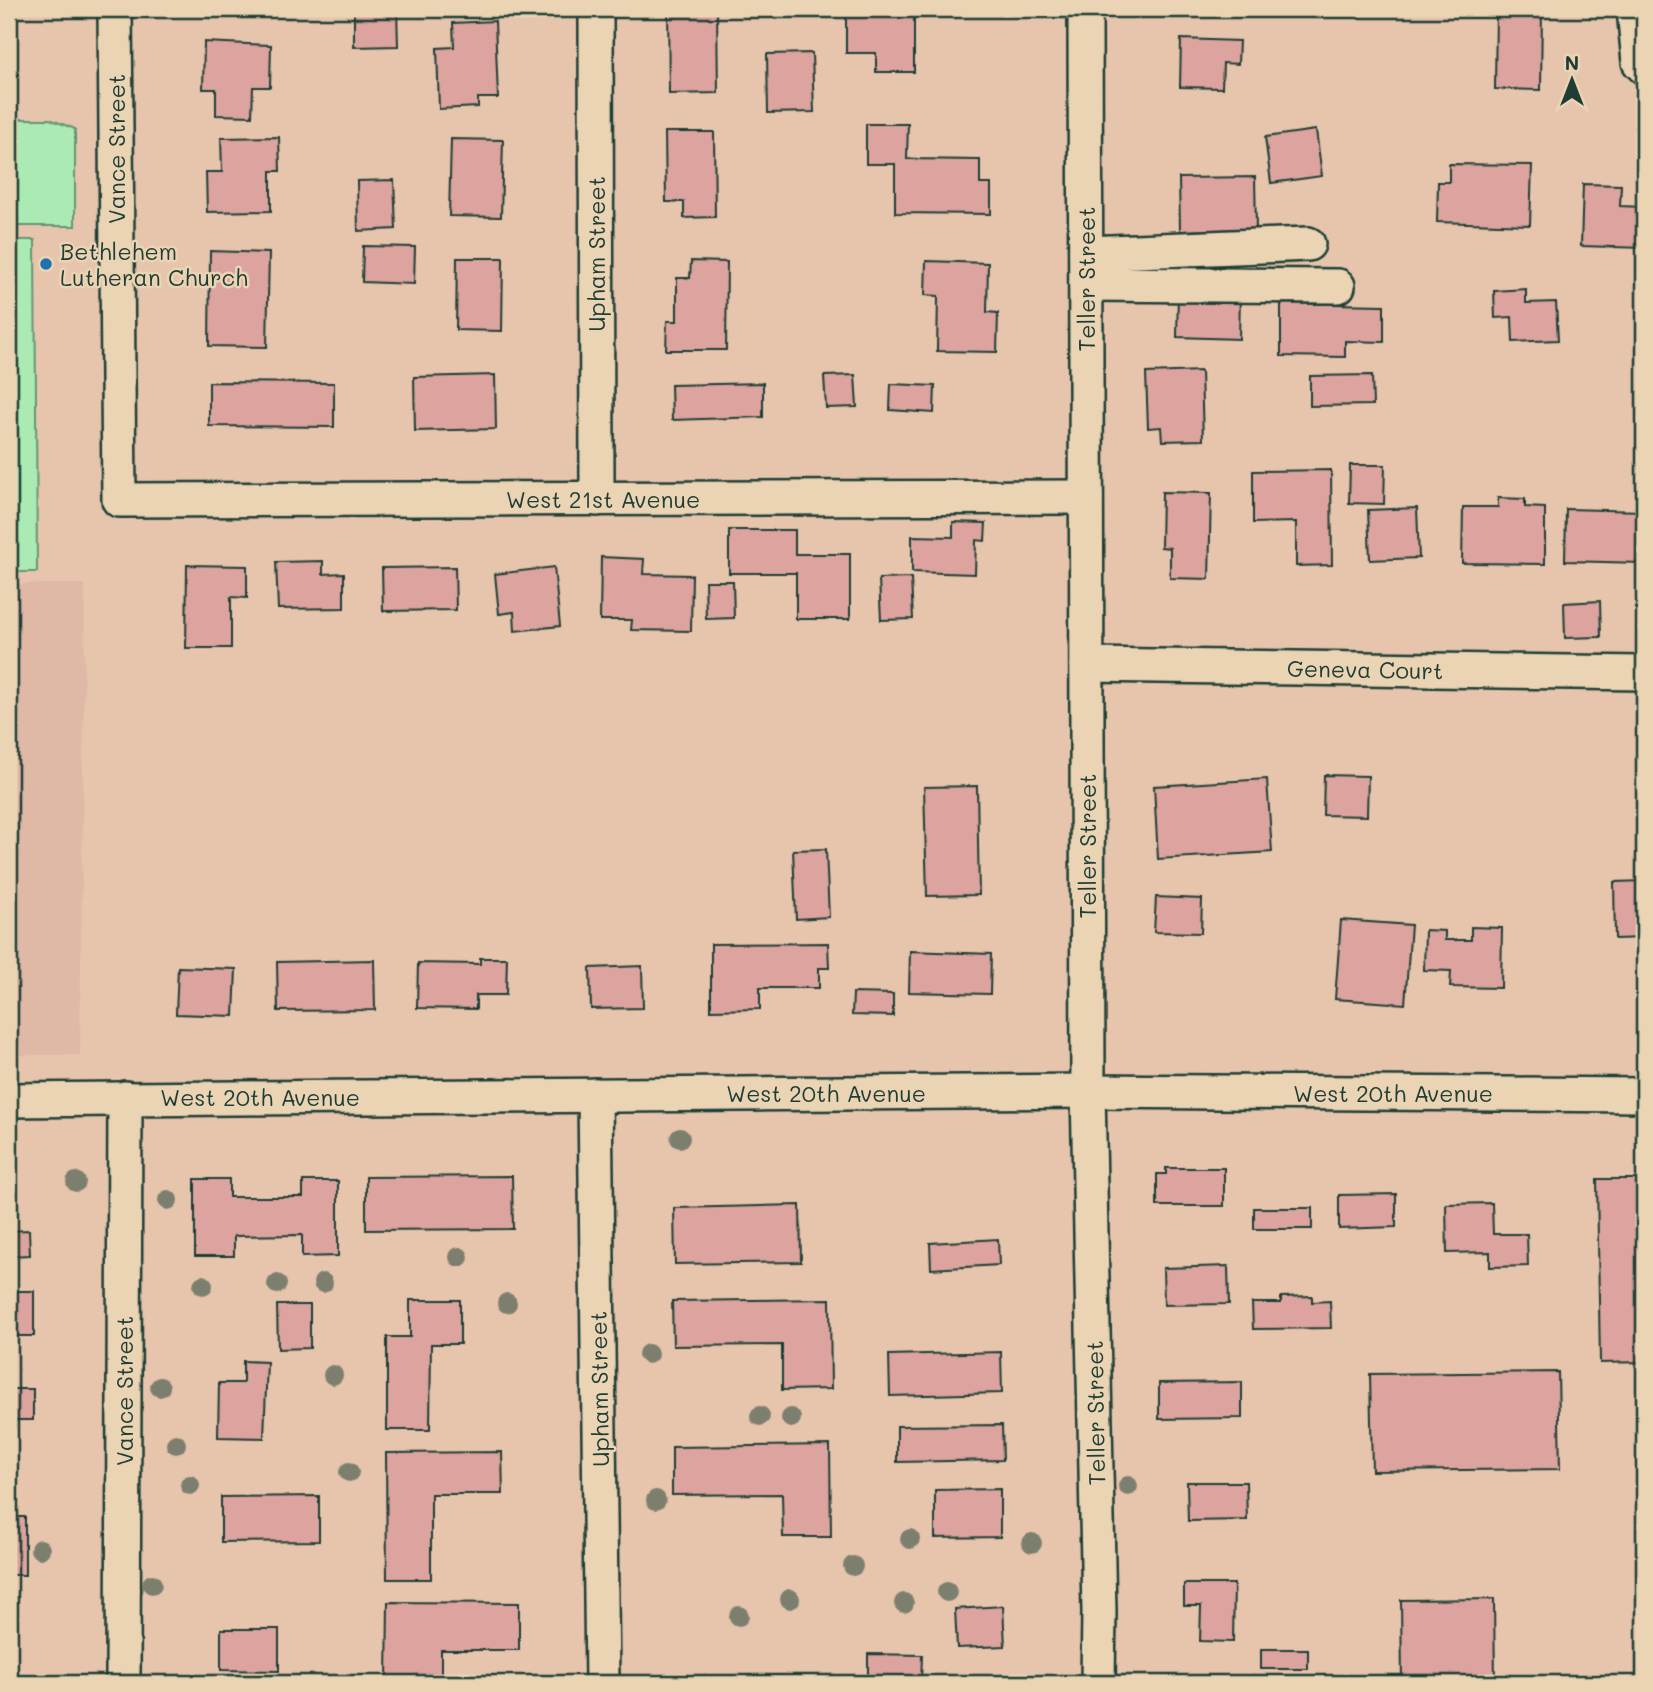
<svg xmlns="http://www.w3.org/2000/svg" width="1653" height="1692" viewBox="0 0 1653 1692" font-family="Mali,sans-serif">
	<style>
		.built { fill: #e0b8a6 }
		.green { fill: #abebb3; stroke: #659474; stroke-width: 2 }
		.building { fill: #dda39e; stroke: #1f3d34; stroke-width: 2 }
		.lines { fill: none; stroke-linecap: round; stroke-linejoin: round }
		.minor-casing { stroke: #1f3d34; stroke-width: 38 }
		.minor { stroke: #ebd4b4; stroke-width: 33 }
		.tree { fill: #7d7f6e }
		.poi-dot { fill: #1f6fb2; stroke: #ebd4b4; stroke-width: 2.5 }
		.labels { text-anchor: middle; dominant-baseline: central; stroke-width: 5; stroke-linejoin: round; paint-order: stroke }
		.street-label { font-size: 23px; fill: #1f3d34; stroke: #ebd4b4 }
		.poi-label { font-size: 23px; fill: #1f3d34; stroke: #ebd4b4; text-anchor: start }
	</style>
	<rect width="100%" height="100%" fill="#e7c5ad"/>
	<filter id="ink" filterUnits="userSpaceOnUse"><feTurbulence type="fractalNoise" baseFrequency=".0143" numOctaves="2"/><feDisplacementMap in="SourceGraphic" scale="14" xChannelSelector="R" yChannelSelector="G"/><feConvolveMatrix kernelMatrix="1 2 1 2 8 2 1 2 1" color-interpolation-filters="sRGB"/></filter>
	<g filter="url(#ink)">
		<!-- built -->
		<path class="built" d="M9,584H85L80,1055H9Z"/>
		<!-- green -->
		<g class="green">
			<path d="M9,119H50L75,129V226H9Z"/>
			<path d="M9,240H35L37,572H9Z"/>
		</g>
		<!-- building -->
		<g class="building">
			<path d="M354,9H397L398,46L354,47Z"/>
			<path d="M668,9H717L718,93L669,94Z"/>
			<path d="M846,9H914V72H876V53H846Z"/>
			<path d="M1192,9H1243V12L1192,11Z"/>
			<path d="M1496,9H1542L1541,90L1495,89Z"/>
			<path d="M495,21L498,98H478V107L439,109L437,48L454,47L453,23Z"/>
			<path d="M1181,39L1239,41L1238,64L1223,63L1222,88L1180,87Z"/>
			<path d="M204,42L271,45L270,87H253L252,116L216,115V89H203Z"/>
			<path d="M812,53L814,112L768,113L767,54Z"/>
			<path d="M866,124H908L907,159L980,160V184H991V214L895,213V164H866Z"/>
			<path d="M1316,130L1322,176L1271,183L1265,137Z"/>
			<path d="M665,132H714L715,217L684,218V202H666Z"/>
			<path d="M279,137L280,171H271V211L207,212L206,172H222L221,138Z"/>
			<path d="M451,139L503,140L501,217L449,216Z"/>
			<path d="M1449,164L1532,165L1530,225L1437,222L1438,182H1449Z"/>
			<path d="M1255,177L1256,229L1180,231L1179,178Z"/>
			<path d="M394,180L396,229L358,231L357,181Z"/>
			<path d="M1583,184L1621,185L1620,206L1644,207V248L1581,246Z"/>
			<path d="M363,246L415,247L414,284L362,282Z"/>
			<path d="M210,251L269,253L267,347L209,346Z"/>
			<path d="M457,258H503L502,331L456,330Z"/>
			<path d="M691,261L727,262L726,350H666L667,321H677V278H690Z"/>
			<path d="M926,261L988,263L987,312L998,313L997,352L937,351L938,296L925,295Z"/>
			<path d="M1526,289V303L1556,302L1558,340L1513,342L1512,317L1495,318L1494,291Z"/>
			<path d="M1178,293L1240,295L1239,339L1177,337Z"/>
			<path d="M1281,303L1384,305V342L1345,341V357L1281,356Z"/>
			<path d="M1201,371L1203,440L1162,441L1161,427L1148,428L1146,373Z"/>
			<path d="M495,375L496,429L415,431L414,377Z"/>
			<path d="M855,375L857,407L826,408L824,376Z"/>
			<path d="M1372,375L1373,405L1310,406V376Z"/>
			<path d="M209,382L334,383V427L209,426Z"/>
			<path d="M763,383V417L672,420L671,385Z"/>
			<path d="M891,384L935,386L934,413L890,410Z"/>
			<path d="M1350,465H1385L1384,504L1349,503Z"/>
			<path d="M1331,470L1332,565L1296,566V522L1253,523V471Z"/>
			<path d="M1162,492L1211,493L1209,579L1170,578V548L1161,547Z"/>
			<path d="M1498,498L1525,499V507L1545,508V564L1462,563L1463,507H1498Z"/>
			<path d="M1417,508L1419,558L1370,560L1368,510Z"/>
			<path d="M1566,509L1643,511L1642,563L1565,561Z"/>
			<path d="M953,522L986,523L985,541L976,540L975,574L912,572V536L953,537Z"/>
			<path d="M729,530H795V554H850V619H796V573H729Z"/>
			<path d="M601,557L644,559L643,574L692,575L691,631L631,630L632,620H600Z"/>
			<path d="M323,561V574L344,573V608L278,609L276,562Z"/>
			<path d="M187,565L247,566V598L231,597V648H186Z"/>
			<path d="M455,567L456,610L383,611L382,568Z"/>
			<path d="M554,567L560,626L515,631L514,612L499,614L495,574Z"/>
			<path d="M911,578L913,619L881,620L879,579Z"/>
			<path d="M705,581H733L734,618L706,619Z"/>
			<path d="M1600,601L1601,637L1565,638L1564,603Z"/>
			<path d="M1324,775L1368,776L1367,816L1323,815Z"/>
			<path d="M1267,779L1272,852L1158,859L1154,786Z"/>
			<path d="M977,786L979,895L927,896L924,787Z"/>
			<path d="M826,849L829,917L796,919L793,850Z"/>
			<path d="M1644,881V938L1615,939L1614,882Z"/>
			<path d="M1156,897L1202,899L1201,933L1154,932Z"/>
			<path d="M1341,920L1411,925L1405,1004L1335,999Z"/>
			<path d="M1471,927L1502,928L1501,988L1450,987L1451,971L1424,970L1425,930L1445,931V940H1471Z"/>
			<path d="M828,943L829,968H819V988H760V1009L711,1010V944Z"/>
			<path d="M910,951L991,954L990,994L909,992Z"/>
			<path d="M480,958H507L506,995H476V1009L417,1008L418,963L480,964Z"/>
			<path d="M374,960L375,1010L278,1011L277,962Z"/>
			<path d="M642,966L643,1008L591,1009L590,968Z"/>
			<path d="M178,967L236,969L234,1016L176,1014Z"/>
			<path d="M853,993L893,994V1016L852,1015Z"/>
			<path d="M1166,1168H1224V1206H1157V1174H1166Z"/>
			<path d="M512,1176L513,1229L366,1230V1177Z"/>
			<path d="M195,1179H229V1197H303V1181H338V1256L302,1257V1235L234,1236V1256H195Z"/>
			<path d="M1597,1179H1644V1362L1600,1363Z"/>
			<path d="M1396,1194V1227L1339,1229V1195Z"/>
			<path d="M1492,1203L1493,1234H1527L1528,1266L1490,1267V1252L1447,1253L1446,1204Z"/>
			<path d="M800,1205L801,1262L675,1264L674,1208Z"/>
			<rect x="1254" y="1208" width="58" height="21"/>
			<path d="M29,1230L30,1255L9,1256V1231Z"/>
			<path d="M998,1239L999,1265L931,1269L930,1243Z"/>
			<path d="M1228,1266L1229,1304L1164,1305L1163,1268Z"/>
			<rect x="9" y="1291" width="25" height="45"/>
			<path d="M1312,1296V1302L1330,1301L1331,1328L1253,1329L1252,1303H1281V1297Z"/>
			<path d="M830,1299L831,1389L782,1390V1345L673,1346L672,1301Z"/>
			<path d="M410,1300H460V1344H431L430,1430H387V1337H410Z"/>
			<path d="M277,1305H310V1348L278,1349Z"/>
			<path d="M1001,1352L1002,1393L890,1396L889,1355Z"/>
			<path d="M243,1361L267,1362L264,1438L218,1437L219,1383H243Z"/>
			<path d="M1558,1372L1560,1469L1372,1471L1370,1374Z"/>
			<path d="M1242,1382V1418L1159,1419V1383Z"/>
			<rect x="9" y="1389" width="24" height="31"/>
			<path d="M1002,1425L1003,1460L897,1462V1426Z"/>
			<path d="M830,1445L831,1537H783L782,1494L672,1495V1447Z"/>
			<path d="M502,1452L503,1494H431V1579H387L386,1453Z"/>
			<path d="M1187,1482H1246L1247,1520L1188,1521Z"/>
			<path d="M1000,1489V1537L935,1538V1490Z"/>
			<path d="M319,1496V1541L221,1542V1497Z"/>
			<rect x="9" y="1517" width="16" height="58"/>
			<path d="M1184,1584H1234L1233,1642L1200,1641L1201,1606H1184Z"/>
			<path d="M1494,1599L1495,1683H1402L1401,1600Z"/>
			<path d="M388,1602L519,1603V1650H441V1683H387Z"/>
			<path d="M1003,1606L1005,1646L957,1648L955,1609Z"/>
			<path d="M221,1629H279V1671L221,1670Z"/>
			<rect x="1261" y="1649" width="47" height="20"/>
			<path d="M868,1654L922,1655L921,1683H868Z"/>
		</g>
		<g class="lines">
			<!-- minor casing -->
			<g class="minor-casing">
				<g id="minor">
					<path d="M115,9L119,500L1086,497"/>
					<path d="M596,9L597,499"/>
					<path d="M1085,9L1088,1091L1099,1612L1098,1683"/>
					<path d="M1634,9L1639,62L1644,67"/>
					<path d="M1086,253L1308,244"/>
					<path d="M1086,284L1338,286"/>
					<path d="M1087,665L1644,673"/>
					<path d="M595,1095L602,1683"/>
					<path d="M9,1100L1088,1091L1644,1095"/>
					<path d="M123,1683L125,1098"/>
				</g>
			</g>
			<!-- minor -->
			<use href="#minor" class="minor"/>
		</g>
		<!-- trees -->
		<g class="tree">
			<circle cx="680" cy="1138" r="10"/>
			<circle cx="76" cy="1182" r="10"/>
			<circle cx="168" cy="1200" r="10"/>
			<circle cx="459" cy="1257" r="10"/>
			<circle cx="323" cy="1283" r="10"/>
			<circle cx="277" cy="1284" r="10"/>
			<circle cx="203" cy="1285" r="10"/>
			<circle cx="507" cy="1303" r="10"/>
			<circle cx="648" cy="1354" r="10"/>
			<circle cx="333" cy="1375" r="10"/>
			<circle cx="160" cy="1387" r="10"/>
			<circle cx="760" cy="1416" r="10"/>
			<circle cx="791" cy="1418" r="10"/>
			<circle cx="176" cy="1444" r="10"/>
			<circle cx="349" cy="1472" r="10"/>
			<circle cx="190" cy="1485" r="10"/>
			<circle cx="1128" cy="1486" r="10"/>
			<circle cx="656" cy="1500" r="10"/>
			<circle cx="910" cy="1539" r="10"/>
			<circle cx="1032" cy="1543" r="10"/>
			<circle cx="40" cy="1549" r="10"/>
			<circle cx="853" cy="1566" r="10"/>
			<circle cx="152" cy="1584" r="10"/>
			<circle cx="947" cy="1592" r="10"/>
			<circle cx="790" cy="1599" r="10"/>
			<circle cx="904" cy="1603" r="10"/>
			<circle cx="739" cy="1616" r="10"/>
		</g>
	</g>
	<!-- markers -->
	<circle class="poi-dot" cx="46" cy="264" r="7"/>
	<g class="labels">
		<!-- street labels -->
		<g class="street-label">
			<text transform="translate(116 149) rotate(-90)">Vance Street</text>
			<text transform="translate(596 254) rotate(-90)">Upham Street</text>
			<text transform="translate(1086 279) rotate(-90)">Teller Street</text>
			<text x="603" y="499">West 21st Avenue</text>
			<text transform="translate(1365 669) rotate(1)">Geneva Court</text>
			<text transform="translate(1087 846) rotate(-90)">Teller Street</text>
			<text x="826" y="1093">West 20th Avenue</text>
			<text x="1393" y="1093">West 20th Avenue</text>
			<text x="260" y="1097">West 20th Avenue</text>
			<text transform="translate(599 1389) rotate(-91)">Upham Street</text>
			<text transform="translate(124 1391) rotate(-90)">Vance Street</text>
			<text transform="translate(1095 1413) rotate(-91)">Teller Street</text>
		</g>
		<!-- poi labels -->
		<g class="poi-label">
			<text x="60" y="251">Bethlehem<tspan x="60" dy="26">Lutheran Church</tspan></text>
		</g>
	</g>
	<!-- margin -->
	<rect width="1653" height="1692" fill="none" stroke="#ebd4b4" stroke-width="35"/>
	<rect x="18" y="18" width="1618" height="1657" fill="none" stroke="#1f3d34" stroke-width="2.5" filter="url(#ink)"/>
	<!-- north arrow -->
	<g transform="translate(1572 80)" stroke="#ebd4b4" stroke-width="5" paint-order="stroke">
	<path d="M0-5L12 26L0 18L-12 26Z" fill="#1f3d34"/>
	<text y="-10" font-size="19" font-weight="bold" text-anchor="middle" fill="#1f3d34">N</text>
	</g>
</svg>
